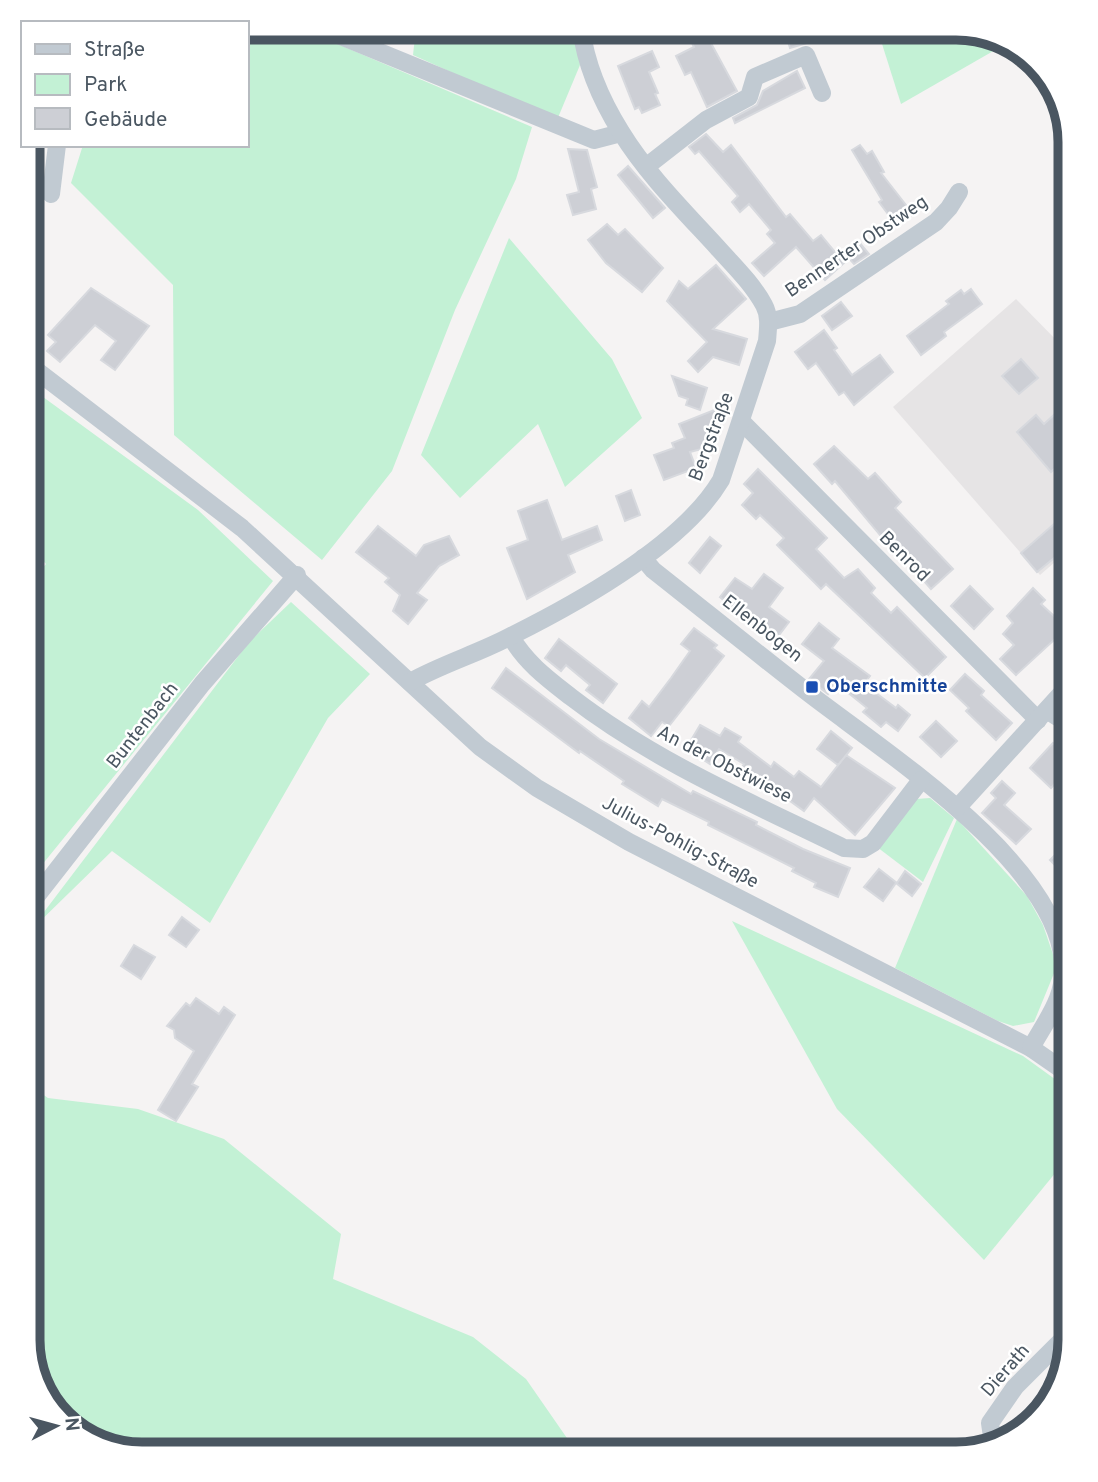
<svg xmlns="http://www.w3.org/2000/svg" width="1098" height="1482" viewBox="0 0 1098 1482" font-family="Overpass,sans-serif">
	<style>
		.education { fill: #e6e4e5 }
		.green { fill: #c3f1d5 }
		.building { fill: #cdcfd5; stroke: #d7d9de; stroke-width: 2 }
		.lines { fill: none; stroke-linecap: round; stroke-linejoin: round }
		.minor { stroke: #c1cad2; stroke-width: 18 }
		.transit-dot { fill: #1a4fb4; stroke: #fff; stroke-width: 2.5 }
		.labels { text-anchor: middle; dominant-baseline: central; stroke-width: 5; stroke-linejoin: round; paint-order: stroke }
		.street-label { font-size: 19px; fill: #4a5661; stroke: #fff }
		.transit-label { font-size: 19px; font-weight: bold; fill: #164399; stroke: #fff; text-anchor: start }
		.rim { fill: none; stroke: #4a5661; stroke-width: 9 }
	</style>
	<rect width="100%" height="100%" fill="#f5f3f3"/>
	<!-- education -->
	<path class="education" d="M1016,299L1070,354V549L1040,575L893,407Z"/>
	<!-- green -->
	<g class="green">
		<path d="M247,28H300L532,127L516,179L455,310L392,471L322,560L174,435L173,285L71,183L83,145H247Z"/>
		<path d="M416,28H576L580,65L557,120L413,55Z"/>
		<path d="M877,28H963L1009,42L901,104Z"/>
		<path d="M509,238L612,359L642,418L565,487L538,424L460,498L421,455Z"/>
		<path d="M28,386L198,510L273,581L28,882V584L46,564L28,545Z"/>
		<path d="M291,602L370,674L328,718L210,923L112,851L28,933L249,642Z"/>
		<path d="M930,798L954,818L923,882L877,847L916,799Z"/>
		<path d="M957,819L1027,896L1043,925L1057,966L1034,1022L1013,1026L998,1021L895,968Z"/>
		<path d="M732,921L1023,1056L1070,1090V1155L984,1260L837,1109Z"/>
		<path d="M28,1084L48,1098L138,1109L224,1139L341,1234L333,1279L473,1337L526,1379L578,1454H135L85,1439L43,1397L28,1340Z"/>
	</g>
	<!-- building -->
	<g class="building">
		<path d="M784,28H844V32L790,48Z"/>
		<path d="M706,34L737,91L707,107L691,72L685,75L676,56L694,47L691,41Z"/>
		<path d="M652,51L659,67L649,72L658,93L655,94L660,105L642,113L639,107L635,109L618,66Z"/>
		<path d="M797,71L805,88L735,123L733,118L757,105L763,91Z"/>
		<path d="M706,134L723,152L731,145L786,217L790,214L813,241L821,235L844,263L825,280L796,247L764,276L752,263L775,243L767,234L771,230L749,204L740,212L732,202L738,196L699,151L695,154L689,147Z"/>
		<path d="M860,145L867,154L872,151L884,172L881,173L913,214L897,226L879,202L882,200L852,150Z"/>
		<path d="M568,149L587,150L597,187L591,189L596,209L573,215L567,195L579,192Z"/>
		<path d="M628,166L665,208L653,218L618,175Z"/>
		<path d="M607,224L618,235L625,229L663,268L642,292L606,263L588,240Z"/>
		<path d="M859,242L869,254L854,264L845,254Z"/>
		<path d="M716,265L746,299L713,329L747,339L739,365L713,357L698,372L688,361L707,342L667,301L679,281L688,289Z"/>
		<path d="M91,288L149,326L115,370L101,360L116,341L95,325L60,362L47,351L56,342L48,335Z"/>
		<path d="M971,289L982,304L944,332L946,336L921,355L907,336L949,304L946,301L961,290L964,294Z"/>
		<path d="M841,302L852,316L832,330L822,316Z"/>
		<path d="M824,330L837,348L834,350L852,375L880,355L893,372L854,405L844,392L839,395L816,363L808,369L795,352Z"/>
		<path d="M1021,359L1038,378L1019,394L1002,376Z"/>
		<path d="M672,376L707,388L700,410L686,405L688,399L679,396Z"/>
		<path d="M1070,400V455L1051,472L1017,432L1036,415L1044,424Z"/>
		<path d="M727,405L713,446L690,452L696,468L664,480L654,455L674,448L672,443L685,438L679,424Z"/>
		<path d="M834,446L868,479L875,473L901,502L895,508L953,569L931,589L903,557L900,559L835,481L832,484L814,464Z"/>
		<path d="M758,469L827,538L816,549L844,578L858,569L875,588L871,593L891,613L897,607L946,657L925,678L826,584L821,589L777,545L784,538L760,515L756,519L742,505L753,493L744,484Z"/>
		<path d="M631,490L640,515L625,521L616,496Z"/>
		<path d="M547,500L562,540L597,526L602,540L568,555L575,572L527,599L507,548L528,540L518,511Z"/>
		<path d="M1070,510V545L1037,572L1021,553Z"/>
		<path d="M378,526L416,556L424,545L449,536L459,555L439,566L417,593L427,600L408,624L393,611L400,595L385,582L389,578L356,552Z"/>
		<path d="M710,537L721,546L700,573L689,563Z"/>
		<path d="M764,574L783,588L769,607L789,622L773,643L720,597L735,578L752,589Z"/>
		<path d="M970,586L993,609L974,629L951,606Z"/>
		<path d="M1033,588L1045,600L1041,604L1067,628L1016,675L1000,659L1014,645L1003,634L1013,623L1007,616Z"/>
		<path d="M819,623L839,639L832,648L870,676L864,684L896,708L898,705L910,715L898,731L886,722L881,727L863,712L867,708L836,683L828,694L809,679L824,661L802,644Z"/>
		<path d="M694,628L717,645L714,648L724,656L669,726L662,722L651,736L629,718L642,701L649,707L671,678L690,651L681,644Z"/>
		<path d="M559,639L617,684L603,703L586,690L590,685L566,665L561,671L545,658Z"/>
		<path d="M506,668L599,739L691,794L693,791L757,822L756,825L803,849L850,868L838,897L814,887L816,883L792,871L794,868L708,825L709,822L662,799L658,806L622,784L624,781L580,751L579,753L492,688Z"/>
		<path d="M965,674L984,691L981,695L1012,723L996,740L966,711L969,708L950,690Z"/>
		<path d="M936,721L957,741L941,757L920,737Z"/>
		<path d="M700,725L720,736L725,728L741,737L738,742L771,767L774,762L794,777L799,771L821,787L846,755L895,788L855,835L814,798L804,811L761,780L756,786L738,773L744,764L719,749L710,764L691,752L695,745L690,742Z"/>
		<path d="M831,731L852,748L838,765L817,749Z"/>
		<path d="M1053,743L1062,752L1070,743V767L1051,788L1030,768Z"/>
		<path d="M1002,781L1015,793L1004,805L1031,829L1016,844L982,813L996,798L991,793Z"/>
		<path d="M1063,847L1070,855V881L1050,860Z"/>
		<path d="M879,869L897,883L905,871L921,884L912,896L896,883L883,901L864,887Z"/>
		<path d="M182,917L199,930L186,947L169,935Z"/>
		<path d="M134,945L155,957L141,979L121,966Z"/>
		<path d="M196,998L219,1014L224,1007L235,1015L192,1084L198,1087L176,1121L158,1110L194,1051L175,1038L174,1030L167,1026L186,1003L190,1006Z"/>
	</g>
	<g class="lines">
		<!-- minor -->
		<g class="minor">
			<path d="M321,28L594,140L621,133"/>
			<path d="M647,166L706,120L749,97L755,77L806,55L822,93"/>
			<path d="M51,194L57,145"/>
			<path d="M769,322L800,314L936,222L949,208L959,192"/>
			<path d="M28,364L242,528L480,747L537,788L629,842L1031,1048L1070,1075"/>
			<path d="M742,422L1038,720"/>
			<path d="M643,558L653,570C705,611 758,654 811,695C885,752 1054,861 1063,961C1067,995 1047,1019 1031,1048"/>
			<path d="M511,637C526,663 548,679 571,697C654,761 750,802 844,848L863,849L873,843L921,780"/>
			<path d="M410,682C444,663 480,653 513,635C579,602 683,544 721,480L767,341C768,329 770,316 764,305C752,283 733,265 717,247C684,211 646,173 621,132C601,100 586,66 581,28"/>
			<path d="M1048,711L1070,725"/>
			<path d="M958,807L1070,684"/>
			<path d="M28,907L202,684L297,575"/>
			<path d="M993,1444L990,1423L1015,1387L1070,1332"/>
		</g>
	</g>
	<!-- markers -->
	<rect class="transit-dot" x="805" y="680" width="14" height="14" rx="3.5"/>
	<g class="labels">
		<!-- street labels -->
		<g class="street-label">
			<text transform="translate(857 247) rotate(-34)">Bennerter Obstweg</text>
			<text transform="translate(712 437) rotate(-69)">Bergstraße</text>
			<text transform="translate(904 557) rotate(45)">Benrod</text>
			<text transform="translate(762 629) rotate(38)">Ellenbogen</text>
			<text transform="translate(143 726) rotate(-52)">Buntenbach</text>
			<text transform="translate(724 765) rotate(27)">An der Obstwiese</text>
			<text transform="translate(680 843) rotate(28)">Julius-Pohlig-Straße</text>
			<text transform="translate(1006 1371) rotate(-49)">Dierath</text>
		</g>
		<!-- transit labels -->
		<g class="transit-label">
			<text x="826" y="687">Oberschmitte</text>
		</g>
	</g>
	<!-- crop -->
	<path d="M0 0H1098V1482H0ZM142 40H956A102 102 0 0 1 1058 142V1340A102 102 0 0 1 956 1442H142A102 102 0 0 1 40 1340V142A102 102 0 0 1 142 40Z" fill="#fff" fill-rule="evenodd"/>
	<path class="rim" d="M142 40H956A102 102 0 0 1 1058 142V1340A102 102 0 0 1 956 1442H142A102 102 0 0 1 40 1340V142A102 102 0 0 1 142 40Z"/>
	<!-- legend -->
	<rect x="21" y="21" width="228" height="126" fill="#ffffff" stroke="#b7bbc0" stroke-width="2"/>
	<rect x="35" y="44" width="35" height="10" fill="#c1cad2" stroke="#b7bbc0" stroke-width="2"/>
	<text x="84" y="56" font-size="21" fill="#4a5661">Straße</text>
	<rect x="35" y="74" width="35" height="21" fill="#c3f1d5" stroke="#b7bbc0" stroke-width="2"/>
	<text x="84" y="91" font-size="21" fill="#4a5661">Park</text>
	<rect x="35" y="108" width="35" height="21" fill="#cdcfd5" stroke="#b7bbc0" stroke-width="2"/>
	<text x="84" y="126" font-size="21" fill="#4a5661">Gebäude</text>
	<!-- north arrow -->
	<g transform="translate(56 1426) rotate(84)" stroke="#ffffff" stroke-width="5" paint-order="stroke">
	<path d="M0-5L12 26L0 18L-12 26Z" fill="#4a5661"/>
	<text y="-10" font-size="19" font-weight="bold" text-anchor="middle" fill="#4a5661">N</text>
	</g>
</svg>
